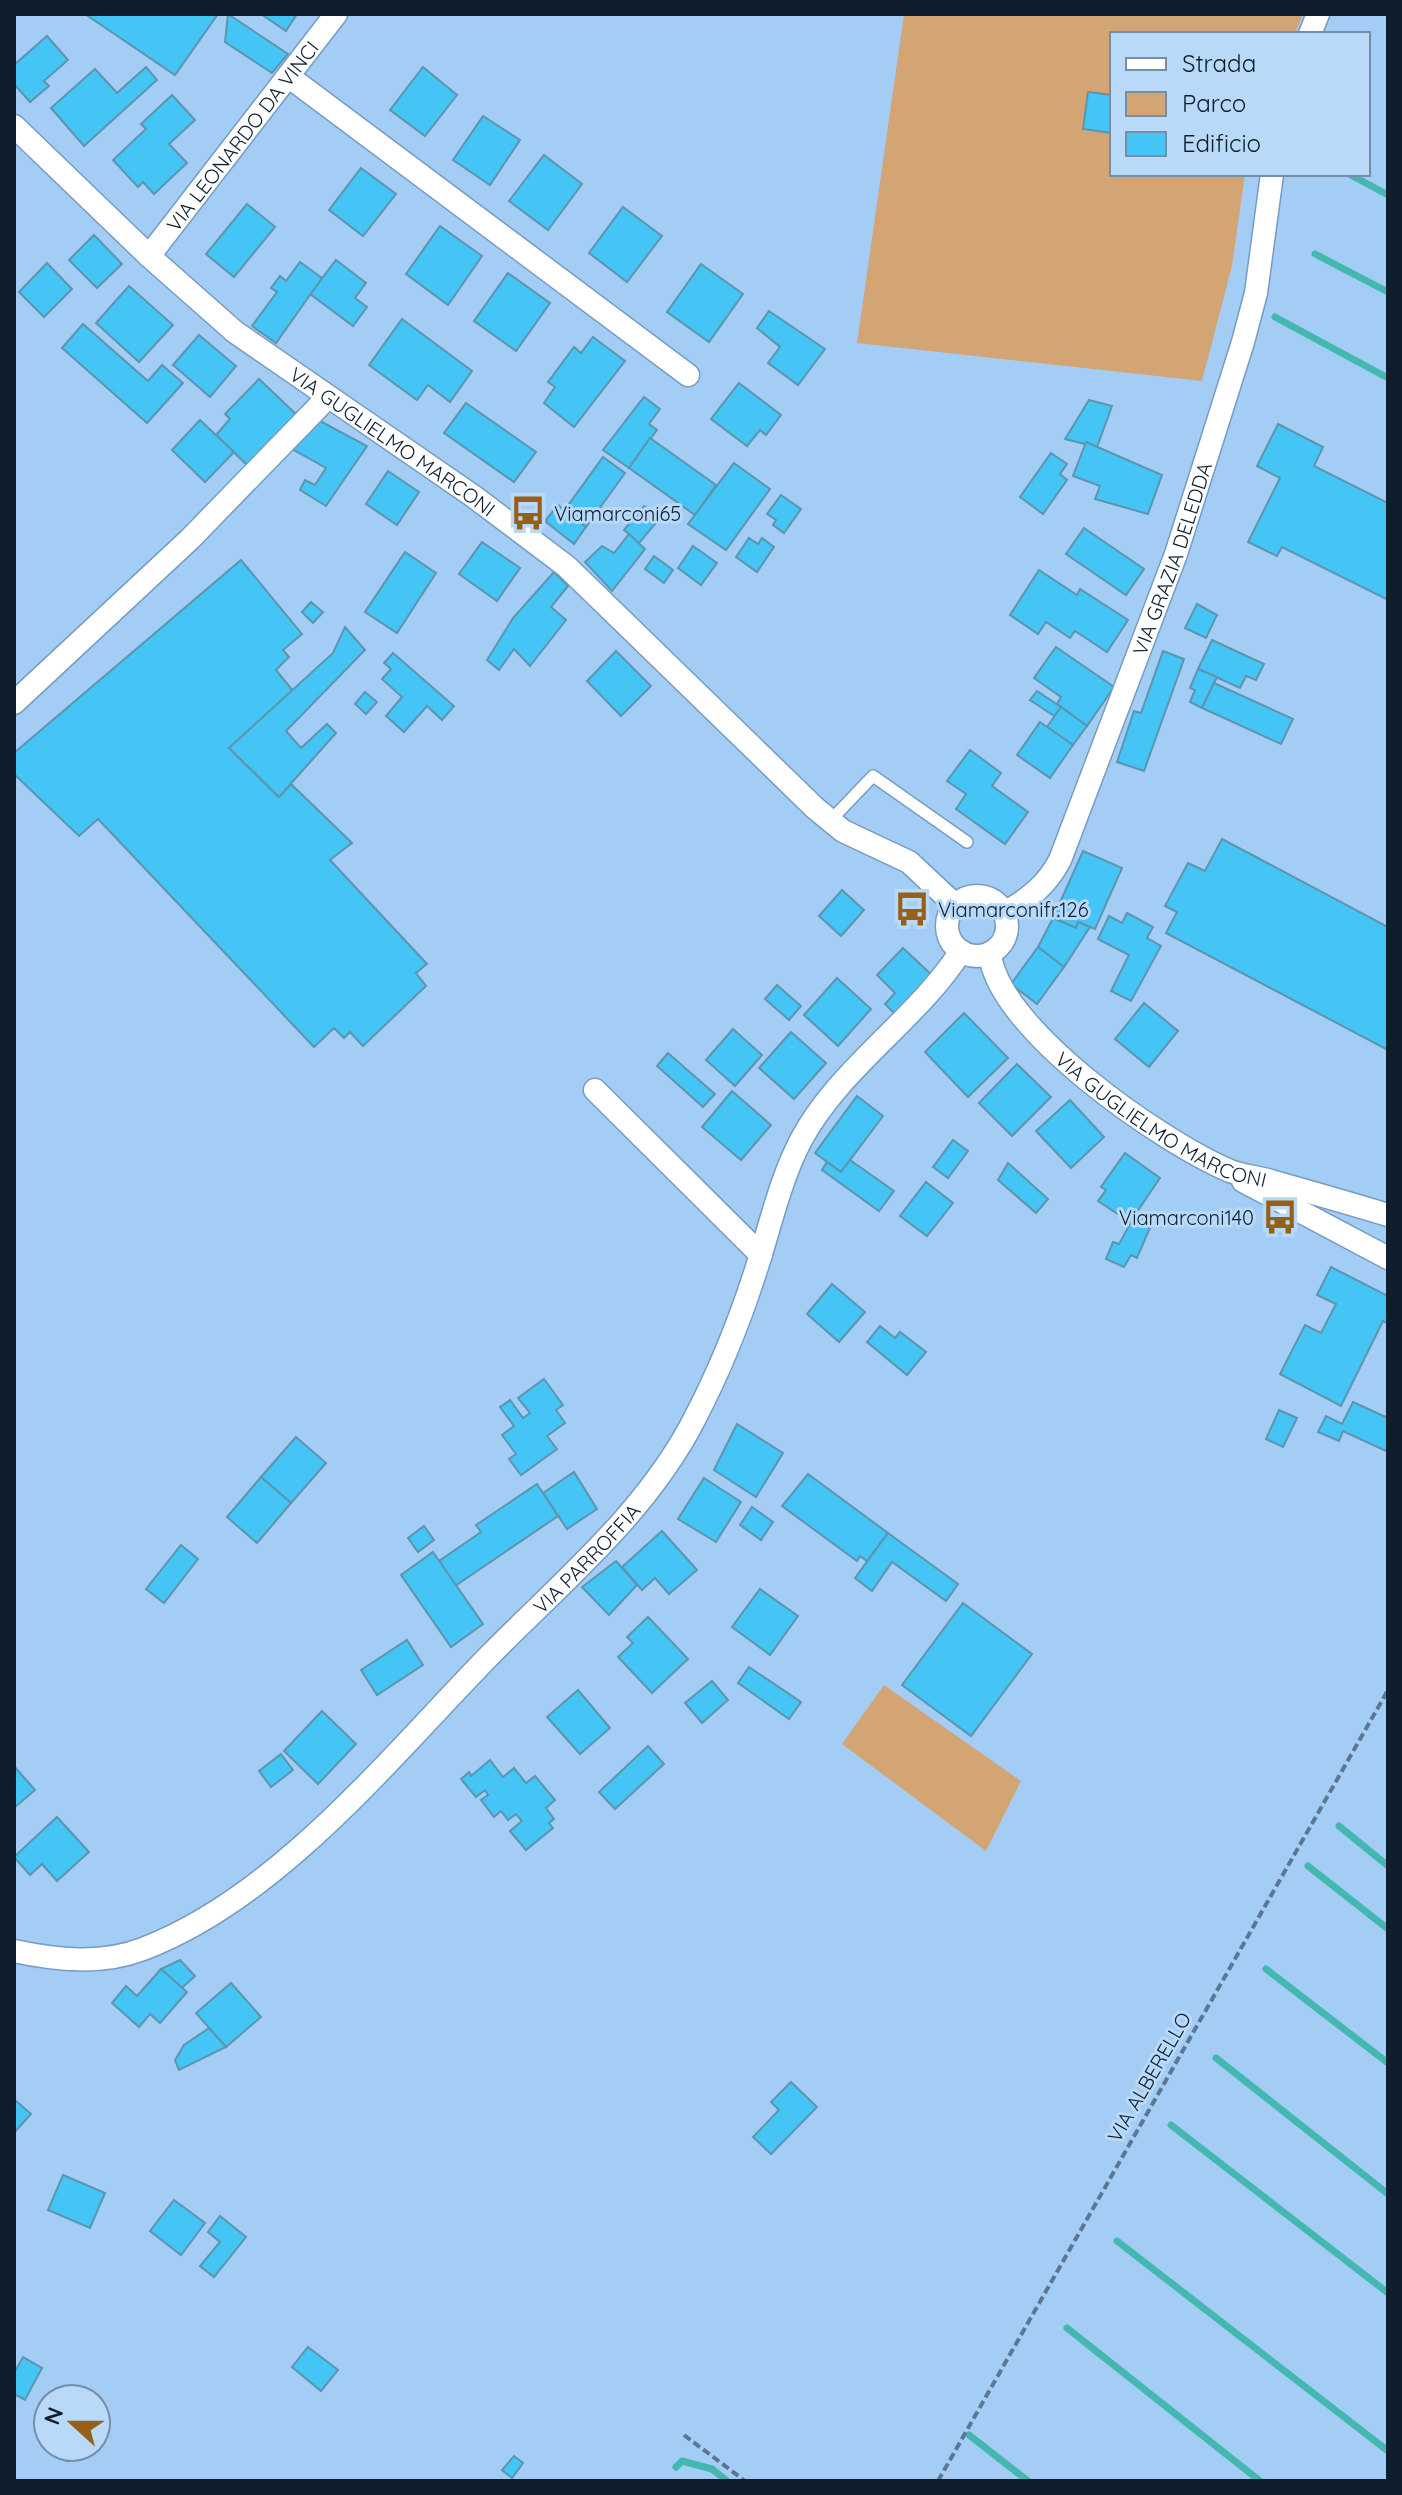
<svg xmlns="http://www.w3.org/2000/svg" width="1402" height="2495" viewBox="0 0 1402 2495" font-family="Quicksand,sans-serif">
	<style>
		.green { fill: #d3a574 }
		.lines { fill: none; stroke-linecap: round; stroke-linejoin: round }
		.stream { stroke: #44b8b0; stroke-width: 7 }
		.building { fill: #45c4f6; stroke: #5c95ae; stroke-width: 2 }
		.lane-casing { stroke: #759cc2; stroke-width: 14 }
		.street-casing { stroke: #759cc2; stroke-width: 25 }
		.path { stroke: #5b7793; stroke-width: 4; stroke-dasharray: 8 4; stroke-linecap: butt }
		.lane { stroke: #fff; stroke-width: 11 }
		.street { stroke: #fff; stroke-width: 22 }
		.labels { text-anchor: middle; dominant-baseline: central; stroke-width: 6; stroke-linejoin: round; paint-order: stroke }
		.street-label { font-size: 20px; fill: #0e1e2c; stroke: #b9d9f9 }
		.poi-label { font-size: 20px; fill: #0e1e2c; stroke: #b9d9f9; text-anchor: start }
	</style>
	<rect width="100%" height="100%" fill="#a4cdf5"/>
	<!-- green -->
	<g class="green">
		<path d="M904,14H1303L1295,34H1112V174H1245L1232,266L1202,381L857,343Z"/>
		<path d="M884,1685L1021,1781L986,1851L842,1744Z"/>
	</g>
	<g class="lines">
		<!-- stream -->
		<g class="stream">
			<path d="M1349,174L1388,195"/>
			<path d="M1315,254L1388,292"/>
			<path d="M1275,317L1388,378"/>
			<path d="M1339,1826L1388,1866"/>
			<path d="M1308,1866L1388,1929"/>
			<path d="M1266,1969L1388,2063"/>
			<path d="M1216,2058L1388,2194"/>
			<path d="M1171,2125L1388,2293"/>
			<path d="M1117,2241L1388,2451"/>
			<path d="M1067,2328L1260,2481"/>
			<path d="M969,2435L1028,2481"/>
			<path d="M676,2467L682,2461L712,2469L727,2481"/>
		</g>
	</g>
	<!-- building -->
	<g class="building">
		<path d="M85,14H218L175,75Z"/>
		<path d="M228,14L288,54L272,73L225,42Z"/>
		<path d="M261,14H297L286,31Z"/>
		<path d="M47,36L68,60L44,81L49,86L30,102L14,84V65Z"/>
		<path d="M146,67L157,80L84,146L51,108L95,69L117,93Z"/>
		<path d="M423,67L457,95L425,136L390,110Z"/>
		<path d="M1088,92L1112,95V133L1083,129Z"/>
		<path d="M172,95L195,120L169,144L187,163L154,194L143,182L138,187L113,160L146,129L141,124Z"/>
		<path d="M483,116L520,140L490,185L453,160Z"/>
		<path d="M544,155L582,184L548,230L509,201Z"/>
		<path d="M361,168L396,194L363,236L329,210Z"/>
		<path d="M247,204L275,227L234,277L206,254Z"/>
		<path d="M623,207L662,236L627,282L589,253Z"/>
		<path d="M440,226L482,256L448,305L406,274Z"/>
		<path d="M94,235L122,264L97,288L69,260Z"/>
		<path d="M336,260L366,283L355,298L367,307L353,326L310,294Z"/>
		<path d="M300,262L322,278L276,343L252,326L277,292L271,288L280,276L286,281Z"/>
		<path d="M47,263L72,289L44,317L19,292Z"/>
		<path d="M701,264L743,294L709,342L667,312Z"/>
		<path d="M508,273L550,303L516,351L474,321Z"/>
		<path d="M129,286L173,325L139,362L96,323Z"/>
		<path d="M769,311L825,349L798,385L768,363L780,347L757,328Z"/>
		<path d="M402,319L472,371L450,402L428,385L417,400L369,365Z"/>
		<path d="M83,324L148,381L162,365L183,383L147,423L62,348Z"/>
		<path d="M199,335L236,366L210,397L173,365Z"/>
		<path d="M593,337L625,361L574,427L544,403L555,387L548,382L574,347L581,353Z"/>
		<path d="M259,379L297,415L249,467L216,435L230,419L225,414Z"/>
		<path d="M739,383L781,415L766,435L760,430L747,446L711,419Z"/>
		<path d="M644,397L660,409L649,424L657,430L629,468L603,450Z"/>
		<path d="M1089,400L1112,406L1097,447L1065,439Z"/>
		<path d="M466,403L536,452L514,482L444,433Z"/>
		<path d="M200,420L234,452L205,482L172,450Z"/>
		<path d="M320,421L367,446L326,506L300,490L305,480L315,485L326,468L292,449Z"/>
		<path d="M1278,424L1323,447L1314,466L1388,503V600L1282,547L1277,556L1248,542L1280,478L1257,466Z"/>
		<path d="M650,438L716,485L695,515L629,468Z"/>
		<path d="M1086,442L1162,475L1148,514L1095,499L1100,486L1073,476Z"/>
		<path d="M1051,453L1067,464L1060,474L1067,480L1043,514L1020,497Z"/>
		<path d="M603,457L625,473L586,527L564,511Z"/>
		<path d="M734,463L770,489L726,550L688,524Z"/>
		<path d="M388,471L419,492L397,525L366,504Z"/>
		<path d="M781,495L801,509L784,533L773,525L776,520L767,514Z"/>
		<path d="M558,505L586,527L574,544L545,521Z"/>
		<path d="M644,506L660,518L639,543L624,530Z"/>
		<path d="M1084,528L1144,569L1126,595L1066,554Z"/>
		<path d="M629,534L645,549L612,591L585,562L602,546L614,553Z"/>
		<path d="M749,538L758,544L762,538L774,547L757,572L736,557Z"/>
		<path d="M482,542L520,568L497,601L459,574Z"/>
		<path d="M693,546L717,563L701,585L678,568Z"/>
		<path d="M405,552L436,573L397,633L365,612Z"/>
		<path d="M654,556L673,570L664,583L645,569Z"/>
		<path d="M241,560L302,634L283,650L289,657L276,670L293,691L229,748L279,797L291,784L352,843L330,860L427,964L416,973L426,986L363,1046L350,1032L344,1038L334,1028L314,1047L98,819L79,836L14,774V753Z"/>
		<path d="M1039,570L1077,595L1080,589L1128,620L1107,652L1075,631L1070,638L1046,622L1038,634L1010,615Z"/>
		<path d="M554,572L568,586L551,607L566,620L530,666L514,649L499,670L487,660L513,618Z"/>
		<path d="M311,602L323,612L313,623L302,612Z"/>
		<path d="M1197,604L1217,615L1206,638L1185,628Z"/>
		<path d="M345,627L365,650L286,731L301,748L327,724L336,733L279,797L229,748L333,653Z"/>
		<path d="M1212,640L1264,664L1256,680L1246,676L1240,688L1198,669Z"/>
		<path d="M1056,647L1114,687L1087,726L1057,704L1061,697L1034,678Z"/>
		<path d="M616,651L651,686L621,716L587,681Z"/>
		<path d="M1163,651L1184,659L1144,771L1117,762L1134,711L1141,713Z"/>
		<path d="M393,653L454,706L442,720L427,706L404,732L386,716L402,697L382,679L391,669L384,663Z"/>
		<path d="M1198,669L1217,677L1202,708L1190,702L1195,690L1190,688Z"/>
		<path d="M1214,683L1293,719L1281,744L1202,708Z"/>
		<path d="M1037,691L1061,707L1054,716L1030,700Z"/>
		<path d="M365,692L377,702L366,714L355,704Z"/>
		<path d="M1061,707L1087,726L1073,745L1047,727Z"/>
		<path d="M1040,722L1073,745L1050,778L1017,755Z"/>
		<path d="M970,750L1001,773L992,786L1028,812L1005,844L956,809L966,794L947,781Z"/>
		<path d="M1222,839L1388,927V1050L1166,933L1177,912L1165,906L1188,863L1205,871Z"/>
		<path d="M1083,851L1122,868L1095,929L1078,922L1076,928L1053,918Z"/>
		<path d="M842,890L864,910L841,936L819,916Z"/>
		<path d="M1127,913L1153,927L1147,938L1161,946L1131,1001L1111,991L1129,955L1098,939L1109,916L1122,923Z"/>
		<path d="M1053,918L1076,928L1078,922L1090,927L1064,967L1038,947Z"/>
		<path d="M1038,947L1064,967L1037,1004L1011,984Z"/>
		<path d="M903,948L934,977L896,1015L885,1004L895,993L877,975Z"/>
		<path d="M837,978L871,1009L838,1046L804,1015Z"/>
		<path d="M777,985L801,1006L789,1020L765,999Z"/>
		<path d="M1144,1003L1178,1031L1149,1067L1115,1039Z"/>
		<path d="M964,1013L1008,1058L968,1097L925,1052Z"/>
		<path d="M733,1029L762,1055L735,1086L706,1060Z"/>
		<path d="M791,1032L826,1063L794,1099L759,1068Z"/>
		<path d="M668,1053L715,1094L703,1107L657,1066Z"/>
		<path d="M1017,1064L1051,1097L1012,1136L979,1103Z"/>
		<path d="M732,1091L771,1125L741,1160L702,1127Z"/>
		<path d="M857,1096L883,1116L841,1172L815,1153Z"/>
		<path d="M1070,1100L1104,1137L1071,1168L1036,1131Z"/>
		<path d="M953,1140L968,1151L948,1178L933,1167Z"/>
		<path d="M1125,1153L1160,1178L1130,1222L1098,1201L1106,1190L1101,1187Z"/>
		<path d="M850,1160L894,1191L879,1211L822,1170L827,1162L841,1172Z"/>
		<path d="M1008,1163L1048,1199L1036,1213L998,1180Z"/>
		<path d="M926,1182L953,1203L927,1236L900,1216Z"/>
		<path d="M1135,1215L1152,1223L1137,1258L1131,1255L1124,1267L1106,1259L1113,1242L1119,1244Z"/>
		<path d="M1331,1267L1388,1296V1324L1383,1321L1341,1406L1280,1374L1305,1325L1321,1333L1336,1304L1317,1295Z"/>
		<path d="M832,1284L865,1312L839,1342L807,1314Z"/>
		<path d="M880,1326L895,1338L900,1332L926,1352L907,1375L867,1342Z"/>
		<path d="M544,1379L563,1405L556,1410L565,1423L547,1436L557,1449L521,1475L509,1459L516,1454L502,1435L514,1426L500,1407L510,1400L523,1418L530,1413L518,1398Z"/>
		<path d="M1353,1402L1388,1418V1452L1343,1431L1339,1441L1318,1432L1326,1416L1342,1424Z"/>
		<path d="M1279,1410L1297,1418L1283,1447L1266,1439Z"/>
		<path d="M737,1424L783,1453L756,1497L714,1470Z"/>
		<path d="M296,1437L326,1463L291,1503L261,1477Z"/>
		<path d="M574,1472L597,1509L567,1529L543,1493Z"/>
		<path d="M808,1474L888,1533L867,1561L860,1556L857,1561L782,1506Z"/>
		<path d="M261,1477L291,1503L257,1543L227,1517Z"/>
		<path d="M704,1478L741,1502L716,1542L678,1519Z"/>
		<path d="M537,1484L558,1516L455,1586L439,1561L481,1532L476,1525Z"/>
		<path d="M752,1507L773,1522L761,1540L740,1525Z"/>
		<path d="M424,1526L434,1540L418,1552L408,1538Z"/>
		<path d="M662,1531L697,1570L669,1594L655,1578L642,1590L622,1567Z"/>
		<path d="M888,1533L958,1584L946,1601L892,1562L872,1591L855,1578Z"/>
		<path d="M181,1545L198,1559L164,1603L146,1589Z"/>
		<path d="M433,1552L483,1624L451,1647L401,1575Z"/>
		<path d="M616,1561L637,1585L609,1615L582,1587Z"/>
		<path d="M760,1589L798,1616L770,1655L732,1627Z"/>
		<path d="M963,1603L1032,1654L971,1736L902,1685Z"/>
		<path d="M648,1617L688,1659L652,1693L618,1657L633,1643L627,1637Z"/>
		<path d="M407,1640L423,1665L377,1695L361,1670Z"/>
		<path d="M749,1667L801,1702L789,1719L738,1683Z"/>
		<path d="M712,1681L728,1700L702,1723L685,1703Z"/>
		<path d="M578,1690L610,1728L580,1754L547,1717Z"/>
		<path d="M322,1711L356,1744L318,1784L284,1751Z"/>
		<path d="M648,1746L664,1764L615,1809L599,1792Z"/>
		<path d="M281,1754L293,1770L271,1787L259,1771Z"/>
		<path d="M490,1760L503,1777L514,1768L526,1783L535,1776L555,1800L546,1808L554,1819L549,1823L553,1828L526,1850L510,1831L522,1821L516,1814L508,1820L501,1811L494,1817L481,1800L488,1795L485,1790L476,1797L461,1779L469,1772L471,1776Z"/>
		<path d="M14,1766L35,1790L14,1808Z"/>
		<path d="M57,1817L89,1852L57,1881L42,1864L30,1875L14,1857Z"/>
		<path d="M180,1960L195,1976L182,1988L161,1969Z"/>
		<path d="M161,1969L187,1992L160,2023L150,2014L139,2027L112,2003L126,1986L137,1996Z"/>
		<path d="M231,1983L261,2017L226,2047L196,2013Z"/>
		<path d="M209,2028L226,2047L179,2070L175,2060L184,2045Z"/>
		<path d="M791,2082L817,2107L771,2154L753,2137L779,2110L771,2102Z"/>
		<path d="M14,2099L31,2114L14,2133Z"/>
		<path d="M63,2175L105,2193L90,2228L48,2210Z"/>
		<path d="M174,2200L205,2223L181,2255L150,2231Z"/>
		<path d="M220,2216L246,2237L214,2277L200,2266L220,2242L208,2232Z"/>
		<path d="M308,2347L338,2370L321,2391L292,2367Z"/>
		<path d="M23,2357L42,2368L25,2400L14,2394V2373Z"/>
		<path d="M514,2456L523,2463L512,2478L502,2470Z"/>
	</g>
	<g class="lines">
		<!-- lane casing -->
		<g class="lane-casing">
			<path id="lane" d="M830,821L873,776L967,842"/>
		</g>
		<!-- street casing -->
		<g class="street-casing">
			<g id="street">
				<path d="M1310,34L1318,14"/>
				<path d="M288,76L688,375"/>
				<path id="s1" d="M14,126L149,256L235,332L473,496L566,566L815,808L843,831L909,862L955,905"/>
				<path id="s2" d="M149,256L336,14"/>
				<path d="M14,703L190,539L327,398"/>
				<circle cx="977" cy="926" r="30"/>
				<path id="s3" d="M1004,913C1028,900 1047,885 1060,860L1176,554L1243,342L1256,293L1272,174"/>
				<path id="s4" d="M990,953C996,1028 1163,1143 1230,1171C1243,1176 1258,1177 1271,1181C1310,1192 1349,1203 1388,1215"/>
				<path d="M595,1090L761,1255"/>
				<path d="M1243,1181L1388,1258"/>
				<path id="s5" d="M14,1951C56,1960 102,1965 143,1949C279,1897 390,1757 491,1654C563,1581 648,1511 695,1418C719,1372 740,1320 756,1270C770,1227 780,1180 801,1140C840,1067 917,1020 961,951"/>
			</g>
		</g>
		<!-- path -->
		<g class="path">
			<path d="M684,2435L745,2481"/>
			<path d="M938,2481L1388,1690"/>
		</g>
		<!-- lane -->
		<use href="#lane" class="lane"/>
		<!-- street -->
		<use href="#street" class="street"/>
	</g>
	<!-- icons -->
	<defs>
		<g id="bus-bare" transform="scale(2.76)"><path d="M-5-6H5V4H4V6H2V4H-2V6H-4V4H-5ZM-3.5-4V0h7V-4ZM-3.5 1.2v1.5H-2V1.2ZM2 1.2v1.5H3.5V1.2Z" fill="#966018" stroke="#b9d9f9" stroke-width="2.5" paint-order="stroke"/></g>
	</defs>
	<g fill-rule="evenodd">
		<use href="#bus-bare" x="528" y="513"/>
		<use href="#bus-bare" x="912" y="909"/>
		<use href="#bus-bare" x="1280" y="1217"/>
	</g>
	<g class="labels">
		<!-- street labels -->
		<g class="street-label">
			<text stroke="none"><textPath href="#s2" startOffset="152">VIA LEONARDO DA VINCI</textPath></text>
			<text stroke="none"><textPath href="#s1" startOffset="494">VIA GUGLIELMO MARCONI</textPath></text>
			<text stroke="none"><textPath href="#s3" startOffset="400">VIA GRAZIA DELEDDA</textPath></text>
			<text stroke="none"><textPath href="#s4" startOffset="248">VIA GUGLIELMO MARCONI</textPath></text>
			<text stroke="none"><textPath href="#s5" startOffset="726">VIA PARROFFIA</textPath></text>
			<text transform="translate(1149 2077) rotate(-60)">VIA ALBERELLO</text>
		</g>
		<!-- poi labels -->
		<g class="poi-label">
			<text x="554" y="513">Viamarconi65</text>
			<text x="938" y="909">Viamarconifr.126</text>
			<text x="1254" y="1217" text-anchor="end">Viamarconi140</text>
		</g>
	</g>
	<!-- border -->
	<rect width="1402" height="2495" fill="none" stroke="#0e1e2c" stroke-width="32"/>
	<!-- legend -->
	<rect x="1110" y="32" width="260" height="144" fill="#b9d9f9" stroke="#758ea7" stroke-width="2"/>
	<rect x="1126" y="58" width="40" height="12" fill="#ffffff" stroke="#758ea7" stroke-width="2"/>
	<text x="1182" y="72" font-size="24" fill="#0e1e2c">Strada</text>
	<rect x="1126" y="92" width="40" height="24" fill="#d3a574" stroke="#758ea7" stroke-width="2"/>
	<text x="1182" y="112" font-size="24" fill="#0e1e2c">Parco</text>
	<rect x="1126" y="132" width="40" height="24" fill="#45c4f6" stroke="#758ea7" stroke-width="2"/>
	<text x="1182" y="152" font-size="24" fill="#0e1e2c">Edificio</text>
	<!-- north arrow -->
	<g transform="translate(72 2423) rotate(291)"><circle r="38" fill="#b9d9f9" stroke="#758ea7" stroke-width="2"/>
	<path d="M0-6L14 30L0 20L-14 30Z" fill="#966018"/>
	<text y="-12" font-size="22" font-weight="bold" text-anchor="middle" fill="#0e1e2c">N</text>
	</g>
</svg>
